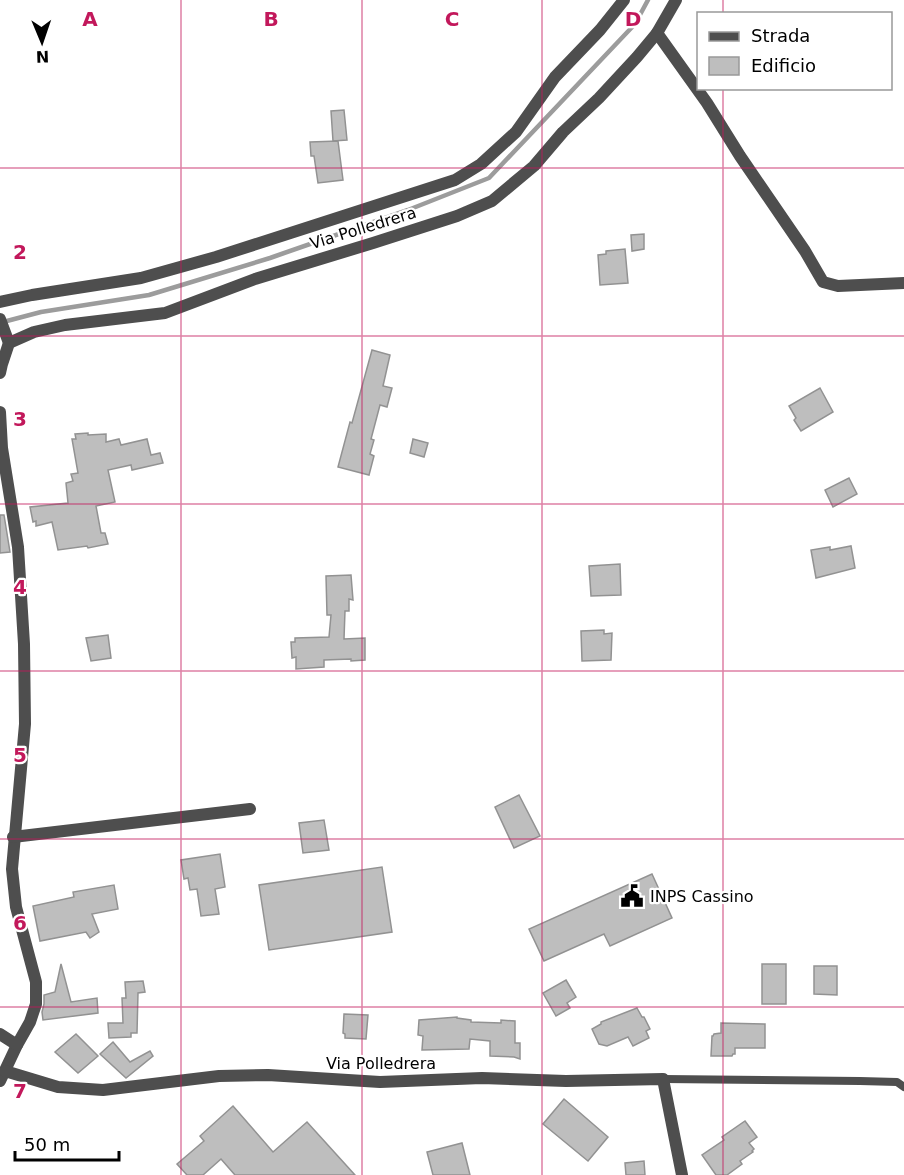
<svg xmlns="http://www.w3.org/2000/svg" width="904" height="1175" viewBox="0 0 904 1175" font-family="'DejaVu Sans',sans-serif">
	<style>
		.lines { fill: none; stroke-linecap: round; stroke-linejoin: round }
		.stream { stroke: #9c9c9c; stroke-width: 4.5 }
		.building { fill: #bebebe; stroke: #929292; stroke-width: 1.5 }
		.service { stroke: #4e4e4e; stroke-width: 8 }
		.minor { stroke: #4e4e4e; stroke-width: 12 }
		.grid { fill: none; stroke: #c2185b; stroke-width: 1.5; stroke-opacity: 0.55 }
		.labels { text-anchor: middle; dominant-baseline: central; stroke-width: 4.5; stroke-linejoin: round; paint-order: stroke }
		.street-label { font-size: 16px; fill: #000; stroke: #fff }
		.poi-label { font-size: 16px; fill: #000; stroke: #fff; text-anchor: start }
		.grid-label { font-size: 20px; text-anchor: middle; font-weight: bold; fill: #c2185b; stroke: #fff; stroke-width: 4.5; stroke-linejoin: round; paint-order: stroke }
	</style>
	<rect width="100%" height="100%" fill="#fff"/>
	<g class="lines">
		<!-- stream -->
		<path class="stream" d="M3,322L41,312L149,295L270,258L408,210L489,178L635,24L648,0"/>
	</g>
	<!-- building -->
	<g class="building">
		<path d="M344,110L347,140L333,141L331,111Z"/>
		<path d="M338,141L343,180L318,183L314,156H311L310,142Z"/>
		<path d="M644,234V249L632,251L631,235Z"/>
		<path d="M625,249L628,283L600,285L598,255L606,254V251Z"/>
		<path d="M372,350L390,355L383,386L392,388L387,407L380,405L371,439L374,440L370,454L374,456L369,475L338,467L350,422L352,423Z"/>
		<path d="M820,388L833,412L801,431L794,420L796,418L789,406Z"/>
		<path d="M88,433V435L106,434V442L119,439L121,445L147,439L151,455L160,453L163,463L132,470L131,465L108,470L115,502L96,506L101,533H105L108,544L88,548L87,546L58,550L52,522L36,526V521L33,522L30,507L68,503L66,483L73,481L71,474L78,473L72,439H76L75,434Z"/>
		<path d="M413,439L428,443L424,457L410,453Z"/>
		<path d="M849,478L857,494L833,507L825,490Z"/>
		<path d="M0,515H4L10,552L0,553Z"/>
		<path d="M851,546L855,568L816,578L811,550L830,547V550Z"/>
		<path d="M620,564L621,595L591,596L589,566Z"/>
		<path d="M351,575L353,600L349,599V611H345L344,639L365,638V660L351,661V659L324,660V667L296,669V657L292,658L291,642H295V638L329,637L331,615H327L326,576Z"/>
		<path d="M604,630V634L612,633L611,660L582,661L581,631Z"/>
		<path d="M108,635L111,658L91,661L86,638Z"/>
		<path d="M519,795L540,836L514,848L495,807Z"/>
		<path d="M324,820L329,850L303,853L299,823Z"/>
		<path d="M220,854L225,887L215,889L219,914L201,916L197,889L190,890L188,878L184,879L181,860Z"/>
		<path d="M382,867L392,932L269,950L259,885Z"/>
		<path d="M652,874L672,918L610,946L604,934L544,961L529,929Z"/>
		<path d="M114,885L118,909L92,914L99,932L90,938L86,932L40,941L33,906L74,897L73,892Z"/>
		<path d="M61,964L71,1002L97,998L98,1013L43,1020L42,1012L44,1004V995L55,992Z"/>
		<rect x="762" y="964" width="24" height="40"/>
		<path d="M814,966H837V995L814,994Z"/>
		<path d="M566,980L576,997L567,1003L570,1008L556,1016L543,993Z"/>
		<path d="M143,981L145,992L138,993L137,1033H131V1037L109,1038L108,1023H123L122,998H126L125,982Z"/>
		<path d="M637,1008L642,1017H644L650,1029L646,1031L649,1038L633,1046L628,1037L607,1046L599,1044L592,1029L601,1024V1022Z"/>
		<path d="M344,1014L368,1015L366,1039L345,1038V1034L343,1033Z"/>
		<path d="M457,1017V1018L471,1020V1022L501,1023V1020L515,1021V1043H520V1059L514,1057L490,1056V1041L470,1039L469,1049L422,1050L423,1036L418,1035L419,1020Z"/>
		<path d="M721,1023L765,1024V1048H735V1054H733L732,1056H711L712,1036H713L714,1034L721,1033Z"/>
		<path d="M76,1034L98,1056L78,1073L55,1052Z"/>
		<path d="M113,1042L130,1062L150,1051L153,1056L126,1078L100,1054Z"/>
		<path d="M564,1099L608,1137L588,1161L543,1124Z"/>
		<path d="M233,1106L273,1152L307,1122L355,1175H235L221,1159L203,1175H187L177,1164L204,1141L200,1136Z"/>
		<path d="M745,1121L757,1137L749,1143L754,1149L752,1151L753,1152L740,1161L742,1164L727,1175H716L702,1155L724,1140L722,1137Z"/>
		<path d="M462,1143L470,1175H433L427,1152Z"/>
		<path d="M644,1161L645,1175H626L625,1163Z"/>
	</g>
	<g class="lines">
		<!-- service -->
		<path class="service" d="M663,1079L860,1081L897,1082L904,1087"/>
		<!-- minor -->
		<g class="minor">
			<path d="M657,33L707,103L740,156L805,251L823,282L838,286L904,283"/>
			<path d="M0,302L32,295L141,278L216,257L455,180L481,164L516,132L555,77L600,30L624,0"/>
			<path d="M0,319L9,343"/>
			<path d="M0,373L2,364L9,343L34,332L65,325L165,313L255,279L373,243L457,216L492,201L534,166L563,132L599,98L637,57L657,33L676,0"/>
			<path d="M0,412L2,448L18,547L24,644L25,724L12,869L16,907L36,982V1004L30,1022L17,1045L0,1081"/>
			<path d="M13,837L250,809"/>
			<path d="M0,1034L17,1045"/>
			<path d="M5,1071L58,1087L103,1090L219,1076L268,1075L380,1082L482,1078L566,1081L663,1079L682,1175"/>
		</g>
	</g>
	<!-- grid -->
	<path class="grid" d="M181,0V1175M362,0V1175M542,0V1175M723,0V14M723,88V1175M0,168H904M0,336H904M0,504H904M0,671H904M0,839H904M0,1007H904"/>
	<!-- icons -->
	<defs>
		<g id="civic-bare" transform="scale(1.8)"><path d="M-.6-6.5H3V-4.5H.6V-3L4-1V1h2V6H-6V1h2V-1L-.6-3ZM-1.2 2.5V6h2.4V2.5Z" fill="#000" stroke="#fff" stroke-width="2.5" paint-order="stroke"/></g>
	</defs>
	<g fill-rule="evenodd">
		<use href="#civic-bare" x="632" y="896"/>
	</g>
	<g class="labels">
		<!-- street labels -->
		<g class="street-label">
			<text transform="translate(363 228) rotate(-17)">Via Polledrera</text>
			<text x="381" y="1063">Via Polledrera</text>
		</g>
		<!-- poi labels -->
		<g class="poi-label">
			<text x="650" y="896">INPS Cassino</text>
		</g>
	</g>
	<g class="grid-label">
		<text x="90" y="26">A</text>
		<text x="271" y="26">B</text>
		<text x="452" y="26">C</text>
		<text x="633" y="26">D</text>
		<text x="20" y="259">2</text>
		<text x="20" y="426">3</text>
		<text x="20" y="594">4</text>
		<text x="20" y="762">5</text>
		<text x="20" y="930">6</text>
		<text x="20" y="1098">7</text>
	</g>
	<!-- legend -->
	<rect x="697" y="12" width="195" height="78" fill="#ffffff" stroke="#999999" stroke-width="1.5"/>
	<rect x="709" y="32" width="30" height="9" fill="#4e4e4e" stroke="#999999" stroke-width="1.5"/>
	<text x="751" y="42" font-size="18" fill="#000000">Strada</text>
	<rect x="709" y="57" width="30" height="18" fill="#bebebe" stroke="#999999" stroke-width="1.5"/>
	<text x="751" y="72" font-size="18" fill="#000000">Edificio</text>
	<!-- north arrow -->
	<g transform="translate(42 42) rotate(178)" stroke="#ffffff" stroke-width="4.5" paint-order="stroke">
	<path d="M0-4.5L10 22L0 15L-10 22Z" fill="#000000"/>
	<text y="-9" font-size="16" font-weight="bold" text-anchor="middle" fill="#000000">N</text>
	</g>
	<!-- scale -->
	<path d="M15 1151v9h104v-9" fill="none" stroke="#000000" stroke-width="3"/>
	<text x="24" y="1151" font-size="18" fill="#000000" stroke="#ffffff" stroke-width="4.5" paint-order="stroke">50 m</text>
</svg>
